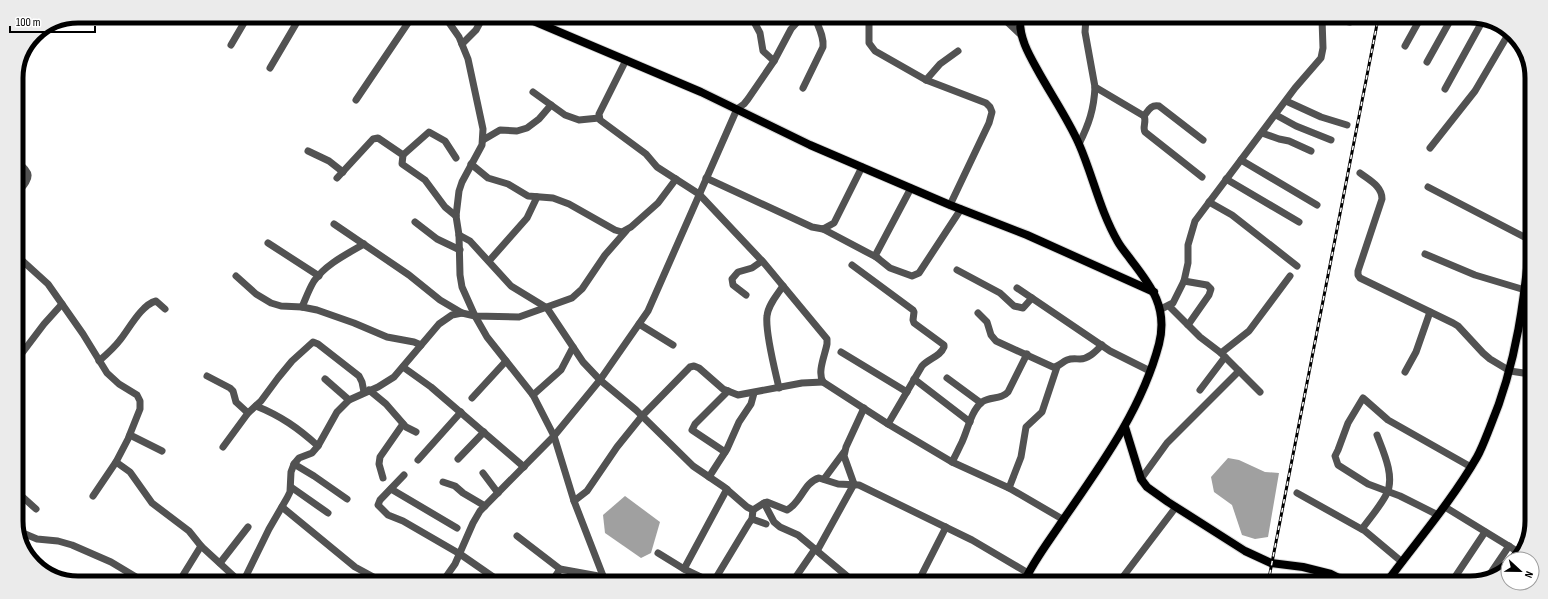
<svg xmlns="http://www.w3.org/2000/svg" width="1548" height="599" viewBox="0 0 1548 599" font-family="'Sofia Sans Condensed',sans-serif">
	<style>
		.water { fill: #a0a0a0 }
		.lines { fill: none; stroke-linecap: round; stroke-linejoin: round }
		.major-casing { stroke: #dbdbdb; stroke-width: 10 }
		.minor { stroke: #525252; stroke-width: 7 }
		.major { stroke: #000; stroke-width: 8 }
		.rail-casing { stroke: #000; stroke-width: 3 }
		.rail { stroke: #fff; stroke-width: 1.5; stroke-dasharray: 4.5; stroke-linecap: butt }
		.rim { fill: none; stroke: #000; stroke-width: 5 }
	</style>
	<rect width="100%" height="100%" fill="#fff"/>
	<!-- water -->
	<g class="water">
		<path d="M1228,458L1239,460L1265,472L1279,473L1268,537L1255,539L1242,535L1232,505L1214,492L1211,477Z"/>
		<path d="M625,496L660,522L651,553L641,558L605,533L603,515Z"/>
	</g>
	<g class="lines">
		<!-- major casing -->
		<g class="major-casing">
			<g id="major">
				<path d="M524,17L701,92L810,145L950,205L1027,235L1154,292"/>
				<path d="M1020,18C1019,37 1028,53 1037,69C1050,93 1068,119 1079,144C1093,176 1100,211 1118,242C1122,249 1127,254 1131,260C1152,287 1168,308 1159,344C1142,409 1101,465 1063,520C1050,540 1034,560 1024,582"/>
				<path d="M1125,427L1141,479L1147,487L1168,502L1245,551L1271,563L1303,567L1331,574L1349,583"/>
				<path d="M1386,583C1417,541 1451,502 1477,457C1482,448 1486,437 1490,427C1517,363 1525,297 1531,228"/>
			</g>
		</g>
		<!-- minor -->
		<g class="minor">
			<path d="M445,17L459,37L468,59L483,129L482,145L462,182L459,191L456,216L459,235L460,275L462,287L475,316L487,337L533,395L554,436L574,501L605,581"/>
			<path d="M752,18L760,33L763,51L774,61"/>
			<path d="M869,18V43L875,51L926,80L986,103L990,107L992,112L989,123L950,205"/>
			<path d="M1003,18L1021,35"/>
			<path d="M1333,19L1350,22"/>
			<path d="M1482,19L1499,26"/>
			<path d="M544,25L548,17"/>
			<path d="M462,44L476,30L483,17"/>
			<path d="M231,45L248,16"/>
			<path d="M1405,46L1420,19"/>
			<path d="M626,60L599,114L600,120L646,154L657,167L699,194L764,263L827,339V344C825,355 817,372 823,382L888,424L952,462L1009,488L1064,520"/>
			<path d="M1427,62L1451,19"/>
			<path d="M270,68L300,17"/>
			<path d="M926,80L940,64L958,51"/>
			<path d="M1095,87L1144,116C1147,122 1142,127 1145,132L1202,177"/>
			<path d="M803,88L823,47C824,37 819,28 815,18"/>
			<path d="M1445,89L1483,20"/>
			<path d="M533,92L565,115L579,120L599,118"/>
			<path d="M356,100L412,17"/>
			<path d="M1286,101L1321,117L1347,125"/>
			<path d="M1276,115L1296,126L1331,140"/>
			<path d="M1144,116C1148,111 1151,104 1159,106L1203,140"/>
			<path d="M1262,133L1279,139L1289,141L1311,151"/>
			<path d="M483,140L500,130L517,131L527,128L539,119L551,105"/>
			<path d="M1079,144C1089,124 1094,109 1095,87L1085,32L1086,18"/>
			<path d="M1430,148L1475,91L1509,33"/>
			<path d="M308,151L329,161L343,172"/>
			<path d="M403,155L429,132L445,141L456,158"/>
			<path d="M1241,160L1317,205"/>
			<path d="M16,161C35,175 29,178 16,195"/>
			<path d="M471,164L488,178L508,184L528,196L553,198L569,204L615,230L622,232L631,227L658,203L676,179"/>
			<path d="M1360,173C1369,180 1382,186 1382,199L1358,271V275L1360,278L1453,323L1458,326L1483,353L1490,359L1510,371L1530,374"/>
			<path d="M337,178L373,139L378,138L403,155L402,164L425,180L445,207L456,216"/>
			<path d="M706,178L812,227L823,229L834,223L862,167"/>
			<path d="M1226,179L1299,222"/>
			<path d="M1428,187L1530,240"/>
			<path d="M911,188L875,256L890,268L912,276L919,273L961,209"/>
			<path d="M1209,202L1232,215L1297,266"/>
			<path d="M415,222L437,239L460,250"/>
			<path d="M334,224L409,275L440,300L462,313"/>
			<path d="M823,229L878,258"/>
			<path d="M459,235L470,241L511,286L547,308L583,362L600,380L636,410L693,466L724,487L747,507L753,510L764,503L767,502L787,510C801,503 804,482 819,478L838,484L859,485L972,540L1028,573L1034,582"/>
			<path d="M268,243L319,276"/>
			<path d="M1425,254L1475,275L1525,290"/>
			<path d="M16,255L48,284L83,334L107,373L119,384L137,395L140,401V409L128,439L116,462L93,496"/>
			<path d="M489,261L527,218L537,197"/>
			<path d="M852,265L913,310L914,312L913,320L914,323L944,345V347C940,357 929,358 922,366L888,424"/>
			<path d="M957,270L1000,293L1014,306L1023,308L1032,298"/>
			<path d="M236,276L256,294L271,303L281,306L302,307L317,310L354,323L387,337L414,342L421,345"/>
			<path d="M1184,281L1207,285L1211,289L1209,295L1188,325"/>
			<path d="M1017,288L1110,351L1150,371"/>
			<path d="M746,295L733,285L732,279L738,272L752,268L762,261"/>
			<path d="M1169,306L1200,337L1221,353L1249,331L1290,276"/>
			<path d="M302,307C306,298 309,289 314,281C326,264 347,254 364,244"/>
			<path d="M1161,309L1173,303L1184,281L1188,263V245L1195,221L1295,88L1321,58L1323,48L1322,19"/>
			<path d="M978,313L987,322L991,335L996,341L1053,367C1059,367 1062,362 1067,360C1072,358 1076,359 1080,359C1089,359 1096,351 1102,345"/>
			<path d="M639,324L673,345"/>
			<path d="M841,352L907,392"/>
			<path d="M1221,353L1260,392"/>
			<path d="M16,361L44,324L62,304"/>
			<path d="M99,361C107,354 114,348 120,340C129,329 141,305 156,301L165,309"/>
			<path d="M403,367L431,387L524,467"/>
			<path d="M1405,372L1416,352L1430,312"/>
			<path d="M207,376L230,388L233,391L236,402L248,413"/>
			<path d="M947,378L981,403"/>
			<path d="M325,379L349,400"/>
			<path d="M914,379L970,422"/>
			<path d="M779,388C775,370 765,333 767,316C768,305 777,295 783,286"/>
			<path d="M369,390L386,404L406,427L416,432"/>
			<path d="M1200,390L1225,357"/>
			<path d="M533,395L561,370L573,347"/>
			<path d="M472,398L506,361"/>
			<path d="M256,406C281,416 298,428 318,446"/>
			<path d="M130,435L162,451"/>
			<path d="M223,447L248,413L261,401L278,378L292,361L313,342L318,344L359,376L362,382L364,392"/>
			<path d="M725,452L692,430L695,424L728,391"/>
			<path d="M458,459L484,432"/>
			<path d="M418,460L461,412"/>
			<path d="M116,462L130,472L152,503L189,531L201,546L238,580"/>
			<path d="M952,462C956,455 959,448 962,442C968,429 971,411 982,402C990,396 1001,400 1008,392L1027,354"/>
			<path d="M294,464L314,476L347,499"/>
			<path d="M483,473L498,493"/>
			<path d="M404,475L380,500L378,505L388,515L403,521L460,554L499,581"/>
			<path d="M709,477L727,449L739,422L751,404L754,393"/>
			<path d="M383,478L379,464L380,457L403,424"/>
			<path d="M824,479L844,452"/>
			<path d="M1141,479L1167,443L1239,371"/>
			<path d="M443,482L455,486L463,493L485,506"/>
			<path d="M291,487L328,513"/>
			<path d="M1009,488L1021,457L1026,427L1042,412L1057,367"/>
			<path d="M391,489L457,528"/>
			<path d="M16,491L36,509"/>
			<path d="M1297,493L1365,531L1402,562"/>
			<path d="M574,501L587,491L617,447L642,416L690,367L694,366L699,368L723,389L738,395L802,383L823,382"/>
			<path d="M764,503L774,522L780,527L798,535L854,582"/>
			<path d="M282,507L355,567L379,580"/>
			<path d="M1445,507L1520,553"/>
			<path d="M1438,515L1400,496L1368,484L1338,465L1335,456L1338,450L1348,423L1363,398L1388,420L1471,467"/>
			<path d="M752,519L766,524"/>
			<path d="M1362,529C1370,518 1382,504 1387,493C1395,476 1383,451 1377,435"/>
			<path d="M18,531L37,539L58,541L72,545L111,562L141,580"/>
			<path d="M517,536L560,569L604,577"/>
			<path d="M817,551L854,484L844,456L846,447L864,408"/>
			<path d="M658,553L684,569L709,581"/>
			<path d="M220,563L248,527"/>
			<path d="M684,569L727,489"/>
			<path d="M1488,577L1509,546"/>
			<path d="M180,580L201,546"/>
			<path d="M244,580L269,529L287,498L290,492L291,472L294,464L299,458L312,453L318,446L337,412L349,400L378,387L394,377L439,324L452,315L462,313L475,316L519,317L572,298L582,289L605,255L626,231"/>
			<path d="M443,581L455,564L473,523L480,511L554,436L600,380L648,311L737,109L744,104L748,99L774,61L791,29L801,18"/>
			<path d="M543,581L547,579L553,580L560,569"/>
			<path d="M714,581L749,523L752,519L753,510"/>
			<path d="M793,581L815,549"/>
			<path d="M918,582L946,527"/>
			<path d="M1119,582L1176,507"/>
			<path d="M1451,583L1485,532"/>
		</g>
		<!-- major -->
		<use href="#major" class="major"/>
		<!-- rail casing -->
		<g class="rail-casing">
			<path id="rail" d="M1268,583L1378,19"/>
		</g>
		<!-- rail -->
		<use href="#rail" class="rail"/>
	</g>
	<!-- crop -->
	<path d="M0 0H1548V599H0ZM78 23H1470A55 55 0 0 1 1525 78V521A55 55 0 0 1 1470 576H78A55 55 0 0 1 23 521V78A55 55 0 0 1 78 23Z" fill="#ebebeb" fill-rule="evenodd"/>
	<path class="rim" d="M78 23H1470A55 55 0 0 1 1525 78V521A55 55 0 0 1 1470 576H78A55 55 0 0 1 23 521V78A55 55 0 0 1 78 23Z"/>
	<!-- north arrow -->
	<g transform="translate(1520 571) rotate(112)"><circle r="19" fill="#ffffff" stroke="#999999"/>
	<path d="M0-3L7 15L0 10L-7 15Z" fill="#000000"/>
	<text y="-6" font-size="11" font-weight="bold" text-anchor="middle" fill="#000000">N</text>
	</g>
	<!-- scale -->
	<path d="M10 26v6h85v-6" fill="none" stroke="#000000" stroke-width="2"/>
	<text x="16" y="26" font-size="12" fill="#000000" stroke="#ffffff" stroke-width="3" paint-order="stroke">100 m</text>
</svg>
